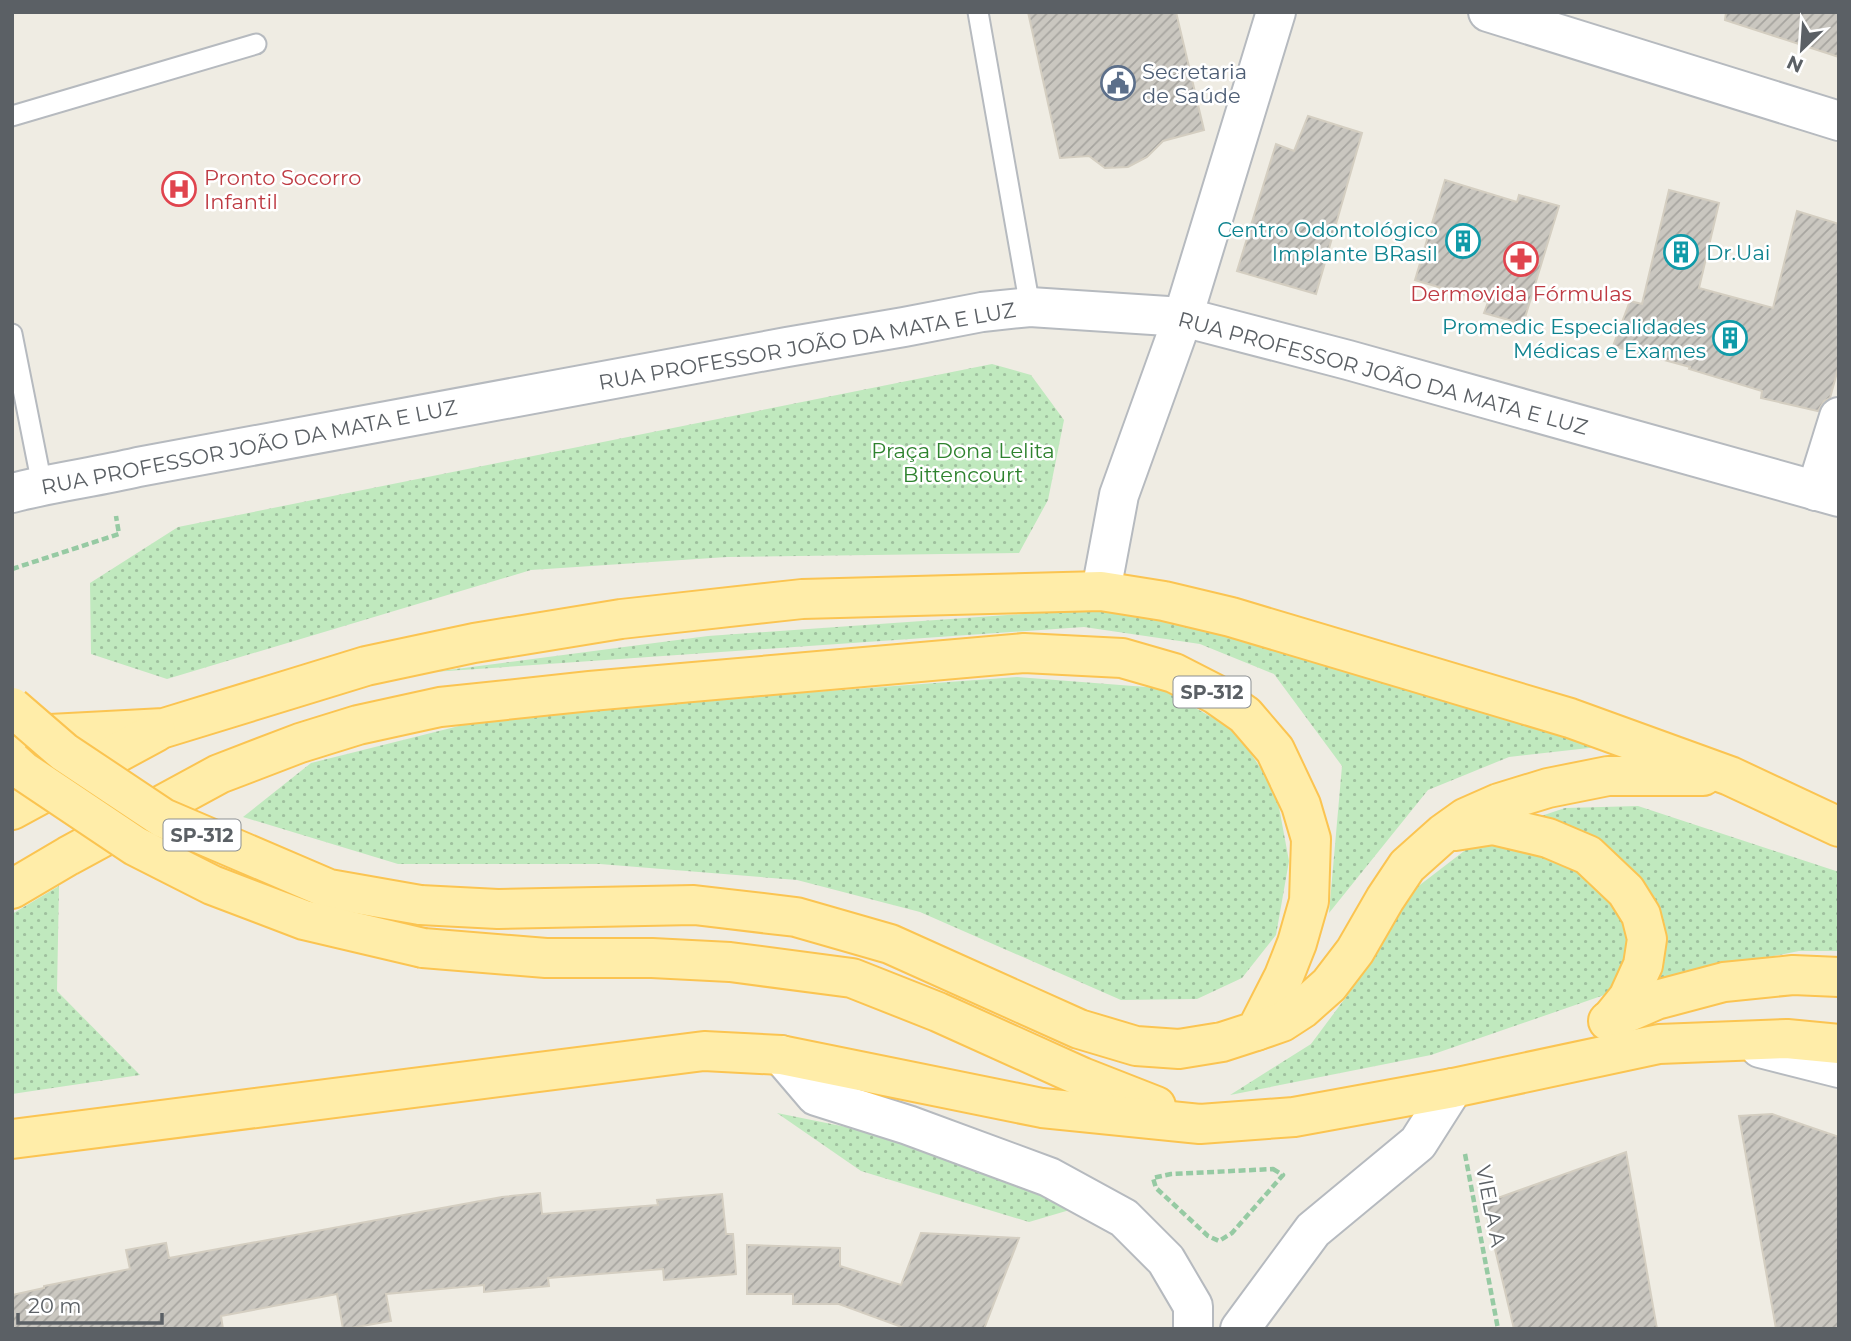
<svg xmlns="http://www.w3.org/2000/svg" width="1851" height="1341" viewBox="0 0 1851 1341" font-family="Montserrat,sans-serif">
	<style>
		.grass { fill: url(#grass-dots) }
		.building { fill: url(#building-hatch); stroke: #d4cec1; stroke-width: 2 }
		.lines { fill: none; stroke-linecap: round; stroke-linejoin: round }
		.service-casing { stroke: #b6babf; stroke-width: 23 }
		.minor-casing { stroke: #b6babf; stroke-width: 42 }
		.tertiary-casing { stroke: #b6babf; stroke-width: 42 }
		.primary-casing { stroke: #fbc451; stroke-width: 42 }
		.path { stroke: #96caa3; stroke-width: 4.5; stroke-dasharray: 7 3.5; stroke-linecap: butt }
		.service { stroke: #fff; stroke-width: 19 }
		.minor { stroke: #fff; stroke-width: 38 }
		.tertiary { stroke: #fff; stroke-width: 38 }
		.primary { stroke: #ffeda9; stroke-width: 38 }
		.primary-bridge-casing { stroke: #fbc451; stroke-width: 42; stroke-linecap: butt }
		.primary-bridge { stroke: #ffeda9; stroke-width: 38 }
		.labels { text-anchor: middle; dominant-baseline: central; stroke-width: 5; stroke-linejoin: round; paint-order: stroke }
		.shield { fill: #fff; stroke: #8c9093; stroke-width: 2 }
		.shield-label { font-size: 19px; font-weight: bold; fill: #5b6065 }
		.service-label { font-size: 21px; fill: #4e5e75; stroke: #fff; text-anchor: start }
		.health-label { font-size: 21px; fill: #be3a42; stroke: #fff; text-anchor: start }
		.culture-label { font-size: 21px; fill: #0d838f; stroke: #fff; text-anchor: end }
		.street-label { font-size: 21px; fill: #5b6065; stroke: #fff }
		.park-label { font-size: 21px; fill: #2e822e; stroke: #fff }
	</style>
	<defs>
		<pattern id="grass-dots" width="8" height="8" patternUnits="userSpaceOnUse" patternTransform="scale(1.75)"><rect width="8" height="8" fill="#c0e9be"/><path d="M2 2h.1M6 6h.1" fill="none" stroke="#9fc09e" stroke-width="1.8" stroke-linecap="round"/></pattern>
		<pattern id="building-hatch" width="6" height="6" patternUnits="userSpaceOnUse" patternTransform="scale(1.75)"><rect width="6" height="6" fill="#cac7c0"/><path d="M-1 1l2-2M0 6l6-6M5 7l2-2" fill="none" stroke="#a7a5a0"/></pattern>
	</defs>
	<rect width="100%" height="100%" fill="#efece3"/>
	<!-- grass -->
	<g class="grass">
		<path d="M992,364L1031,375L1064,420L1048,500L1019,553L727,557L531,570L167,679L91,654L90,583L178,527Z"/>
		<path d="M1109,608L1231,636L1598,747L1509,757L1428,790L1329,913L1342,766L1274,674L1200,644L1084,627L433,672L708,636Z"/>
		<path d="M1017,677L1159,688L1235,730L1276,791L1289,861L1276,935L1242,978L1197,999L1121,1000L920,912L797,880L600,864H398L243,817L311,763L503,715Z"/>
		<path d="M1638,806L1839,872V951H1799L1636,984L1431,1055L1230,1095L1311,1044L1352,989L1412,891L1485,835L1565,808Z"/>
		<path d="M59,886L57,991L140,1075L12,1094V914Z"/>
		<path d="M777,1113L861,1130L1030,1184L1073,1209L1029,1222L861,1171Z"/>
	</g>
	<!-- building -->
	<g class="building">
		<path d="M1028,12H1176L1204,130L1163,141L1147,157L1128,167L1105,168L1089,156L1060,158Z"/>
		<path d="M1726,12H1839V57L1725,20Z"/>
		<path d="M1308,116L1362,133L1316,294L1237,271L1276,144L1294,151Z"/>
		<path d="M1445,180L1517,202L1519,195L1559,206L1523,324L1484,313L1488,302L1415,280Z"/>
		<path d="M1669,190L1719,203L1699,288L1773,308L1797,211L1839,224V365L1830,398L1824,401L1818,411L1761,398L1762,391L1689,369L1690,367L1613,346L1630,301L1642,304Z"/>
		<path d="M1772,1114L1839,1137V1329H1776L1739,1116Z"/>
		<path d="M1626,1152L1657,1329H1514L1484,1203Z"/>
		<path d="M540,1193L542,1214L658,1205L657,1200L722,1194L726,1234H733L736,1274L664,1280L663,1269L548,1278L549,1286L484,1292V1285L386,1294L391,1321L345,1329H343L337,1294L221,1316L223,1329H12V1295L44,1288V1286L130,1269L126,1250L166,1243L169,1258L502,1197Z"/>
		<path d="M921,1233L1019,1238L984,1329H907L839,1304H793V1294H747V1245L840,1248V1266L901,1285Z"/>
	</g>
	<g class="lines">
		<!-- service casing -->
		<g class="service-casing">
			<g id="service">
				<path d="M978,12L1030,307"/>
				<path d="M12,116L256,44"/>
				<path d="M12,334L42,485"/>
			</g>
		</g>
		<!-- minor casing -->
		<g class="minor-casing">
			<g id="minor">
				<path d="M1488,12L1839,121"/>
				<path d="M1816,491L1839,417"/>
				<path d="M12,493C54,482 96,477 138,467L787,347L904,327L982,312L1030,307L1183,317L1348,360L1839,497"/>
				<path d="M1101,591L1119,495L1183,317L1276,12"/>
				<path d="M781,1055L816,1096L908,1125L1049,1177L1124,1218L1166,1260L1193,1306V1329"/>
				<path d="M1240,1329L1313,1230L1418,1143L1453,1088"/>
			</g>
		</g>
		<!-- tertiary casing -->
		<g class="tertiary-casing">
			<path id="tertiary" d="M1760,1048L1839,1068"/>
		</g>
		<!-- primary casing -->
		<g class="primary-casing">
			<g id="primary">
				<path d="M12,736L164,728L366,666L474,643L621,619L802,599L1101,591L1164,601L1231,617L1570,718L1730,776L1839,827"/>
				<path d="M12,810L156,732"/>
				<path d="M1455,831L1493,825L1548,838L1588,855L1626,891L1641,915L1647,939L1643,965L1628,998L1611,1019"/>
				<path d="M12,889L68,856L219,774L300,743L358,725L440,707L590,691L1024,653L1122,658L1174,673L1215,694L1245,715L1275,750L1301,805L1311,839L1309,901L1297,943L1284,976L1256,1031L1222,1042L1179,1049L1136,1046L1079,1029L890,944L796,917L694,905L498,909L420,905"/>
				<path d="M423,948L546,958H652L730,962L852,978L938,1012L1082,1077L1156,1106"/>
				<path d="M1608,1021L1656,1000L1724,982L1793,975L1839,977"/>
				<path d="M1256,1031L1282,1022L1302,1009L1329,985L1355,951L1385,899L1407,866L1444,833L1465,818L1499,803L1548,788L1608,776H1703"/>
				<path d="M12,1139L704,1051L781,1055L1042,1108L1200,1124L1294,1117L1453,1088L1659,1044L1787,1039L1839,1044"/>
			</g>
		</g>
		<!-- path -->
		<g class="path">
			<path d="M12,569L119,534L116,516"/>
			<path d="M1465,1154L1498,1329"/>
			<path d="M1273,1169L1283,1175L1232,1233L1219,1241L1208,1236L1156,1188L1153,1178L1171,1174Z"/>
		</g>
		<!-- service -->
		<use href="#service" class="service"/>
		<!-- minor -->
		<use href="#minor" class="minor"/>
		<!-- tertiary -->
		<use href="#tertiary" class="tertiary"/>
		<!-- primary -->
		<use href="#primary" class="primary"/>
		<!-- primary-bridge casing -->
		<g class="primary-bridge-casing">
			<g id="primary-bridge">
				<path d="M12,707L64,752L163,818L329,889L420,905"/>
				<path d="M12,761L23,771L135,846L212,885L304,920L423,948"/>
			</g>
		</g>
		<!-- primary-bridge -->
		<use href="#primary-bridge" class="primary-bridge"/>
	</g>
	<!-- icons -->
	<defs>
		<g id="civic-ring" transform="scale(1.75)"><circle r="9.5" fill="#fff" stroke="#5c6f8a" stroke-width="1.5"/><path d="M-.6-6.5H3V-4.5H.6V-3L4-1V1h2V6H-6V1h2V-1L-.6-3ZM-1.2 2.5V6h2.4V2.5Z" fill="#5c6f8a"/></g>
		<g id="hospital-ring" transform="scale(1.75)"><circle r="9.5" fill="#fff" stroke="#e0444e" stroke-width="1.5"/><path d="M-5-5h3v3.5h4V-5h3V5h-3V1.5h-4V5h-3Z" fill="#e0444e"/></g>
		<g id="building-ring" transform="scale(1.75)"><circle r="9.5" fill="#fff" stroke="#0f9aa8" stroke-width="1.5"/><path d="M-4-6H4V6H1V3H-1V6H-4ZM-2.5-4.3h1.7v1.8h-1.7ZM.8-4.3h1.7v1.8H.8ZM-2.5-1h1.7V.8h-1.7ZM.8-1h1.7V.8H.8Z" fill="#0f9aa8"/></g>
		<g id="pharmacy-ring" transform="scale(1.75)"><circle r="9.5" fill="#fff" stroke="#e0444e" stroke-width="1.5"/><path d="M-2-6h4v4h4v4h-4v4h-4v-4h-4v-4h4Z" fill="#e0444e"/></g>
	</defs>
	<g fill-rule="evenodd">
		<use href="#civic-ring" x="1118" y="83"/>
		<use href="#hospital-ring" x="179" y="189"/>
		<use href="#building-ring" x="1463" y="241"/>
		<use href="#building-ring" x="1681" y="252"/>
		<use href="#pharmacy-ring" x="1521" y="259"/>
		<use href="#building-ring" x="1730" y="338"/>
	</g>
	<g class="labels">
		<!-- shield labels -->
		<g class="shield">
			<rect x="1173.5" y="676.5" width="77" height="31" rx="5"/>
			<rect x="163.5" y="819.5" width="77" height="31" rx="5"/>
		</g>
		<g class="shield-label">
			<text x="1212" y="692">SP-312</text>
			<text x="202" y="835">SP-312</text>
		</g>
		<!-- service labels -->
		<g class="service-label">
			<text x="1142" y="71">Secretaria<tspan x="1142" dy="24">de Saúde</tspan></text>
		</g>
		<!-- health labels -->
		<g class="health-label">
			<text x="204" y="177">Pronto Socorro<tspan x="204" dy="24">Infantil</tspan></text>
			<text x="1521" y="293" text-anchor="middle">Dermovida Fórmulas</text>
		</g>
		<!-- culture labels -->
		<g class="culture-label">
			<text x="1438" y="229">Centro Odontológico<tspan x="1438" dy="24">Implante BRasil</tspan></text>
			<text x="1706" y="252" text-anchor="start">Dr.Uai</text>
			<text x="1706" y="326">Promedic Especialidades<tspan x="1706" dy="24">Médicas e Exames</tspan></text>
		</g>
		<!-- street labels -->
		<g class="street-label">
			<text transform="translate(807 346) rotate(-10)">RUA PROFESSOR JOÃO DA MATA E LUZ</text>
			<text transform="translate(1383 373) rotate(15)">RUA PROFESSOR JOÃO DA MATA E LUZ</text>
			<text transform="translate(249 447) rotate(-11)">RUA PROFESSOR JOÃO DA MATA E LUZ</text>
			<text transform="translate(1491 1206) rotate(79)">VIELA A</text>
		</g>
		<!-- park labels -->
		<g class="park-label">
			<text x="963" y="450">Praça Dona Lelita<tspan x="963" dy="24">Bittencourt</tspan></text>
		</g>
	</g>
	<!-- border -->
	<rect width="1851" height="1341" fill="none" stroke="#5b6065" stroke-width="28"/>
	<!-- north arrow -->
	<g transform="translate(1802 49) rotate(205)" stroke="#ffffff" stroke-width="5" paint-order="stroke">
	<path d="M0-5L12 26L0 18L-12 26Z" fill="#5b6065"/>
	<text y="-10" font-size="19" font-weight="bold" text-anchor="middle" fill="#5b6065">N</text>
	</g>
	<!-- scale -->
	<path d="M18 1313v10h144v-10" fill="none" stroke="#5b6065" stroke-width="3.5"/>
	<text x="28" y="1313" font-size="21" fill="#5b6065" stroke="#ffffff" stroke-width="5" paint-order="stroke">20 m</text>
</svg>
